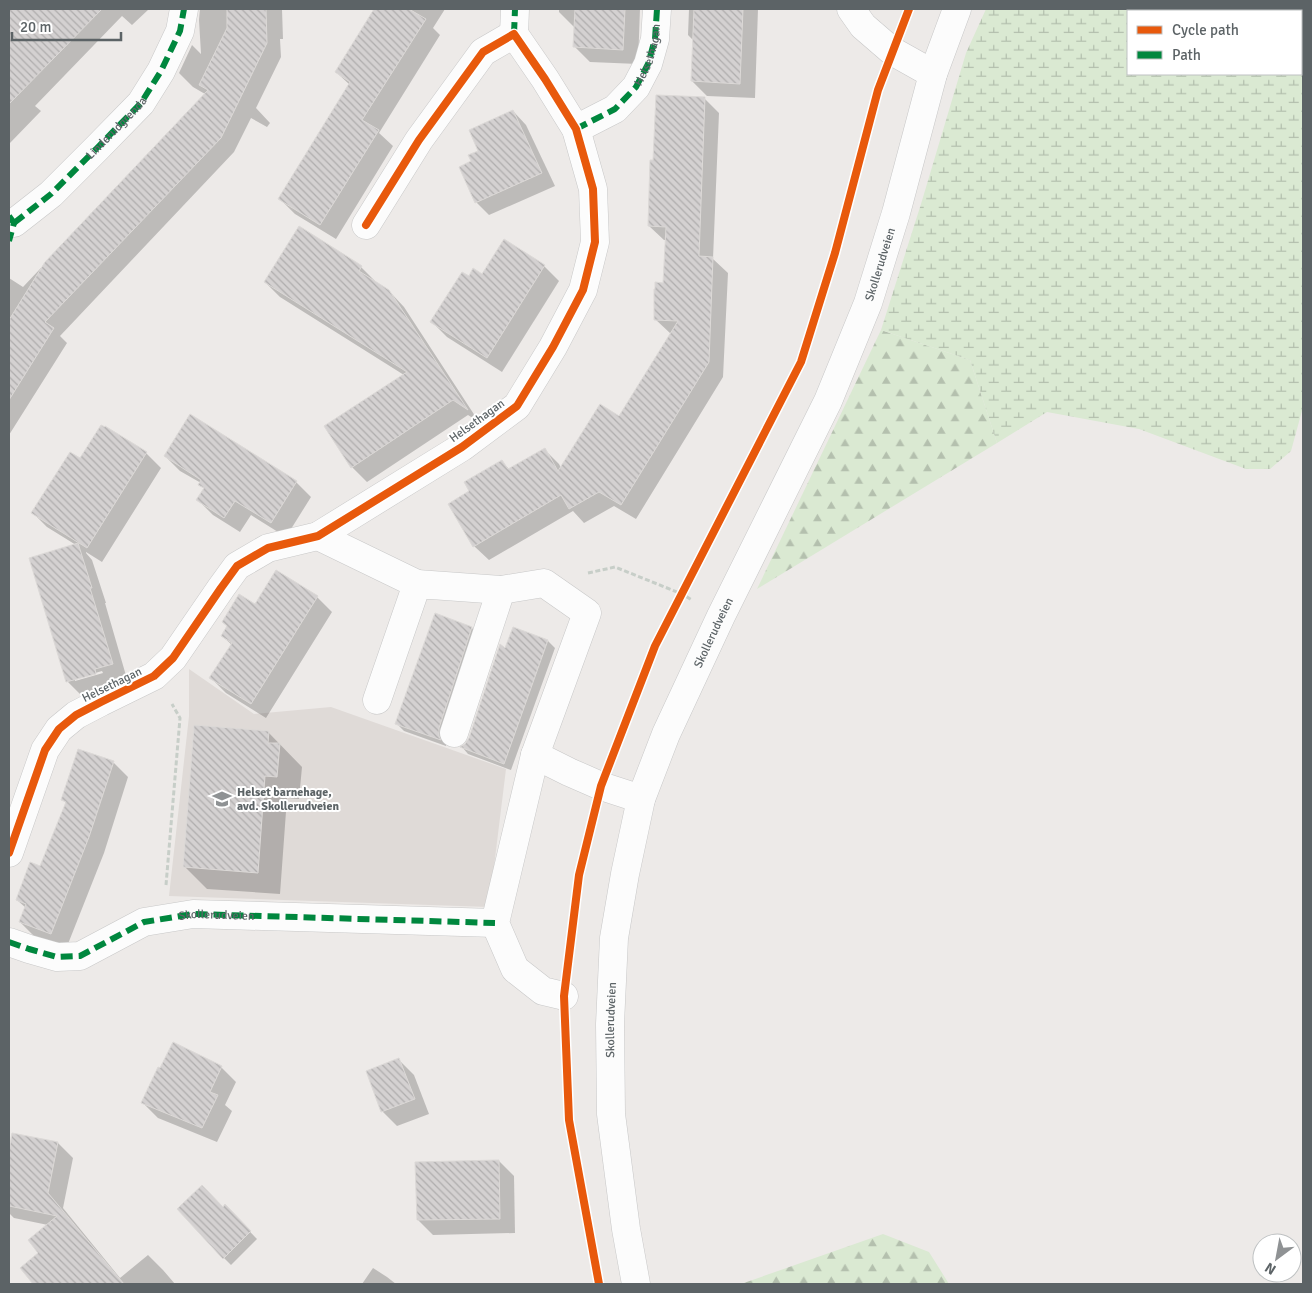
<svg xmlns="http://www.w3.org/2000/svg" width="1312" height="1293" viewBox="0 0 1312 1293" font-family="Signika,sans-serif">
	<style>
		.education { fill: #dfdad7 }
		.forest { fill: url(#forest-firs) }
		.wetland { fill: url(#wetland-marsh); fill-rule: evenodd }
		.shadow { fill: #0003; fill-rule: evenodd }
		.building { fill: url(#building-back-hatch); stroke: #dcd9d7 }
		.lines { fill: none; stroke-linecap: round; stroke-linejoin: round }
		.minor-casing { stroke: #c8c8c8; stroke-width: 29 }
		.path { stroke: #c7cec8; stroke-width: 3; stroke-dasharray: 5 2.5; stroke-linecap: butt }
		.minor { stroke: #fcfcfc; stroke-width: 28 }
		.quiet { stroke: #00873e; stroke-width: 6; stroke-dasharray: 12 6; stroke-linecap: butt }
		.cycleway-casing { stroke: #fff; stroke-width: 11 }
		.cycleway { stroke: #e8590c; stroke-width: 8 }
		.labels { text-anchor: middle; dominant-baseline: central; stroke-width: 4; stroke-linejoin: round; paint-order: stroke }
		.street-label { font-size: 12px; fill: #5c6366; stroke: #fff }
		.poi-label { font-size: 12px; font-weight: bold; fill: #5c6366; stroke: #fff; text-anchor: start }
	</style>
	<defs>
		<pattern id="forest-firs" width="22" height="20" patternUnits="userSpaceOnUse" patternTransform="scale(1.25)"><rect width="22" height="20" fill="#dae9d2"/><path d="M5 1l3.5 6h-7zM16 11l3.5 6h-7z" fill="#b4c0ae"/></pattern>
		<pattern id="wetland-marsh" width="20" height="14" patternUnits="userSpaceOnUse" patternTransform="scale(1.25)"><rect width="20" height="14" fill="#dae9d2"/><path d="M1 5h8M5 5V1M11 12h8M15 12V8" fill="none" stroke="#b4c0ae"/></pattern>
		<pattern id="building-back-hatch" width="6" height="6" patternUnits="userSpaceOnUse" patternTransform="scale(1.25)"><rect width="6" height="6" fill="#d4d1d1"/><path d="M-1 5l2 2M0 0l6 6M5-1l2 2" fill="none" stroke="#afadad"/></pattern>
	</defs>
	<rect width="100%" height="100%" fill="#edeae8"/>
	<!-- education -->
	<path class="education" d="M189,669L254,714L331,707L506,769L489,907L169,896L189,716Z"/>
	<!-- forest -->
	<g class="forest">
		<path d="M881,330L970,360L997,443L757,589Z"/>
		<path d="M883,1234L929,1252L949,1284H741Z"/>
	</g>
	<!-- wetland -->
	<path class="wetland" d="M986,9H1303V407L1291,451L1270,469H1246L1139,429L1047,412L997,443L970,360L881,330L921,204L966,53ZM1128,11H1301V74H1128Z"/>
	<!-- shadow -->
	<g class="shadow">
		<path d="M55,9H149L132,25L122,16L35,106L41,111L9,144V57Z"/>
		<path d="M200,9H282L283,39H280L281,57L256,108L270,123L267,127L251,118L234,152L60,336L67,343L9,435V278L23,287L205,94L193,87L179,73L192,45L201,54L199,20Z"/>
		<path d="M376,9H445L433,28L440,35L379,133L393,146L336,239L295,214L280,199L350,85L336,72Z"/>
		<path d="M559,9H640L638,64L590,62L575,47L576,29L559,12Z"/>
		<path d="M689,9H758L755,98L707,96L692,81L694,41L688,35Z"/>
		<path d="M704,98L719,113L713,259L728,273L723,377L636,519L614,506L584,523L573,511L489,560L474,546L471,492L502,462L510,470L544,449L559,464L561,468L619,418L671,334L655,319L664,284L666,240H664L649,226L655,161Z"/>
		<path d="M513,111L526,125L555,186L489,215L476,202L472,162L479,151Z"/>
		<path d="M544,266L559,281L502,372L447,337L432,322L469,278Z"/>
		<path d="M361,267L376,282L389,291L404,307L479,422L468,415L367,482L352,467L404,375L280,297L265,282Z"/>
		<path d="M106,428L146,453L161,468L102,562L86,552V553L92,560L106,603H105L127,679L83,697L68,682L30,559L76,545L47,527L33,513L81,460ZM102,671L103,673L75,681V679Z"/>
		<path d="M165,456L296,482L311,497L286,537L251,515L240,532L213,515L198,500L205,489L200,485L201,483L180,471Z"/>
		<path d="M276,572L317,597L332,612L266,718L226,693L211,678L232,645L222,636L228,627L255,606Z"/>
		<path d="M436,615L472,628L479,636L446,736V746L404,731L396,723Z"/>
		<path d="M548,641L555,648L511,770L468,754L462,747L466,745L470,738L506,650Z"/>
		<path d="M268,732L302,767L299,799L287,798L280,894L207,889L184,866Z"/>
		<path d="M113,762L128,777L104,853L66,949L35,937L20,922L26,908L17,900L41,868L67,804L63,800Z"/>
		<path d="M399,1060L414,1075L429,1114L397,1126L382,1111Z"/>
		<path d="M221,1067L236,1082L225,1105L232,1111L217,1142L158,1118L143,1103Z"/>
		<path d="M13,1134L58,1143L73,1158L63,1208L120,1278L148,1255L163,1270L175,1284H66L29,1240L48,1225L14,1218L9,1213V1158Z"/>
		<path d="M499,1161L514,1176L515,1233L433,1235L418,1220Z"/>
		<path d="M232,1213L257,1239L231,1265L224,1258Z"/>
		<path d="M373,1268L387,1277L396,1284H362Z"/>
	</g>
	<!-- building -->
	<g class="building">
		<path d="M9,9H102L9,104Z"/>
		<path d="M227,9H266L267,43L221,138L45,322L54,328L9,400V320L45,262L208,90L199,85L227,28Z"/>
		<path d="M374,9H409L426,19L362,120L379,130L320,225L278,199L350,82L335,72Z"/>
		<path d="M575,9H625L623,50L573,47Z"/>
		<path d="M694,9H743L740,84L691,81Z"/>
		<path d="M656,95L705,97L699,256L713,257L709,362L621,505L599,492L569,509L561,495L473,547L448,504L469,491L464,482L502,460L508,469L545,448L558,471L600,404L619,416L678,321L654,320V289H655V282L663,283L666,227L648,226L650,160H653Z"/>
		<path d="M513,110L542,173L475,203L459,167L471,161L468,155L478,151L469,130Z"/>
		<path d="M299,226L356,262L362,266L359,271L389,290L468,410L453,400L351,468L324,426L407,372L264,282Z"/>
		<path d="M504,239L545,265L487,358L430,322L462,272L469,276L473,268L482,274Z"/>
		<path d="M190,414L297,481L271,523L235,501L224,518L196,500L204,488L198,485L201,480L164,456Z"/>
		<path d="M101,425L105,427V426L147,452L87,548L31,513L70,452L80,458Z"/>
		<path d="M78,543L92,588H90L113,664L95,669L96,674L66,682L29,558Z"/>
		<path d="M276,570L318,596L251,704L209,678L232,643L221,636L227,626L222,622L239,594L255,604Z"/>
		<path d="M435,613L472,627L439,728V736L441,740L395,724Z"/>
		<path d="M513,627L548,640L504,764L460,747L465,744L469,738L500,644L505,648Z"/>
		<path d="M194,725L269,731L268,743H280L277,777L265,776L258,873L183,867Z"/>
		<path d="M78,749L114,761L89,837L51,934L19,922L26,904L16,900L30,862L40,866L66,802L61,800Z"/>
		<path d="M173,1042L222,1066L210,1092L218,1095L202,1128L141,1103L158,1067L160,1068Z"/>
		<path d="M399,1058L415,1099L381,1112L366,1071Z"/>
		<path d="M12,1133L58,1142L48,1193L124,1284H33L20,1268L38,1253L28,1240L57,1216L9,1206V1151Z"/>
		<path d="M499,1160L500,1219L417,1220L415,1162Z"/>
		<path d="M202,1185L223,1207L225,1204L251,1231L223,1259L177,1209Z"/>
	</g>
	<g class="lines">
		<!-- minor casing -->
		<g class="minor-casing">
			<g id="minor">
				<path d="M851,9L863,26L892,51L933,74"/>
				<path d="M514,34L515,9"/>
				<path d="M576,129L615,109L636,87L648,64L655,39L657,9"/>
				<path d="M14,223L51,194L97,148L141,103L161,71L180,31L184,9"/>
				<path d="M318,536L417,584"/>
				<path d="M377,700L417,584L501,590"/>
				<path d="M454,733L501,590L544,583L587,613L535,755L495,923L515,969L543,991L564,996"/>
				<path d="M535,755L569,772L601,786L641,799"/>
				<path d="M9,853L45,750L59,729L76,715L101,702L154,676L173,658L221,588L237,566L268,548L318,536L462,447L517,406L553,347L583,290L595,242L593,189L576,129L545,79L514,34L483,52L419,140L366,225"/>
				<path d="M9,942L29,949L57,957L80,956L144,922L193,914L495,923"/>
				<path id="s1" d="M636,1284L626,1229L611,1114L610,1024L614,938L625,874L641,799L666,734L721,616L828,401L868,303L896,213L933,74L957,9"/>
			</g>
		</g>
		<!-- path -->
		<g class="path">
			<path d="M588,573L615,567L682,594L692,600"/>
			<path d="M166,885L180,718L172,704"/>
		</g>
		<!-- minor -->
		<use href="#minor" class="minor"/>
		<!-- quiet -->
		<g class="quiet">
			<path d="M514,34L515,9"/>
			<path id="s2" d="M576,129L615,109L636,87L648,64L655,39L657,9"/>
			<path d="M9,216L14,223L9,241"/>
			<path id="s3" d="M14,223L51,194L97,148L141,103L161,71L180,31L184,9"/>
			<path id="s4" d="M9,942L29,949L57,957L80,956L144,922L193,914L495,923"/>
		</g>
		<!-- cycleway casing -->
		<g class="cycleway-casing">
			<g id="cycleway">
				<path d="M9,853L45,750L59,729L76,715L101,702L154,676L173,658L221,588L237,566L268,548L318,536L462,447L517,406L553,347L583,290L595,242L593,189L576,129L545,79L514,34L483,52L419,140L366,225"/>
				<path d="M599,1284L569,1120L564,996L579,875L601,786L655,646L801,362L835,253L878,90L909,9"/>
			</g>
		</g>
		<!-- cycleway -->
		<use href="#cycleway" class="cycleway"/>
	</g>
	<!-- icons -->
	<defs>
		<g id="school-bare" transform="scale(1.5)"><path d="M0-5L7-2L0 1L-7-2ZM-4 1L0 2.5L4 1V4Q0 6-4 4Z" fill="#8f9294" stroke="#fff" stroke-width="2.5" paint-order="stroke"/></g>
	</defs>
	<g fill-rule="evenodd">
		<use href="#school-bare" x="222" y="799"/>
	</g>
	<g class="labels">
		<!-- street labels -->
		<g class="street-label">
			<text stroke="none"><textPath href="#s2" startOffset="109">Helsethagan</textPath></text>
			<text stroke="none"><textPath href="#s3" startOffset="140">Linderudgrenda</textPath></text>
			<text stroke="none"><textPath href="#s1" startOffset="1076">Skollerudveien</textPath></text>
			<text transform="translate(477 421) rotate(-36)">Helsethagan</text>
			<text stroke="none"><textPath href="#s1" startOffset="671">Skollerudveien</textPath></text>
			<text transform="translate(112 685) rotate(-26)">Helsethagan</text>
			<text stroke="none"><textPath href="#s4" startOffset="219">Skollerudveien</textPath></text>
			<text stroke="none"><textPath href="#s1" startOffset="266">Skollerudveien</textPath></text>
		</g>
		<!-- poi labels -->
		<g class="poi-label">
			<text x="237" y="792">Helset barnehage,<tspan x="237" dy="14">avd. Skollerudveien</tspan></text>
		</g>
	</g>
	<!-- border -->
	<rect width="1312" height="1293" fill="none" stroke="#5c6366" stroke-width="20"/>
	<!-- legend -->
	<rect x="1127" y="10" width="175" height="65" fill="#ffffff" stroke="#bec1c2"/>
	<rect x="1137" y="26" width="25" height="8" fill="#e8590c" stroke="#bec1c2"/>
	<text x="1172" y="35" font-size="15" fill="#5c6366">Cycle path</text>
	<rect x="1137" y="51" width="25" height="8" fill="#00873e" stroke="#bec1c2"/>
	<text x="1172" y="60" font-size="15" fill="#5c6366">Path</text>
	<!-- north arrow -->
	<g transform="translate(1277 1258) rotate(212)"><circle r="24" fill="#ffffff" stroke="#bec1c2"/>
	<path d="M0-4L9 19L0 12L-9 19Z" fill="#8f9294"/>
	<text y="-8" font-size="14" font-weight="bold" text-anchor="middle" fill="#5c6366">N</text>
	</g>
	<!-- scale -->
	<path d="M12 32v8h109v-8" fill="none" stroke="#5c6366" stroke-width="2.5"/>
	<text x="20" y="32" font-size="15" fill="#5c6366" stroke="#ffffff" stroke-width="4" paint-order="stroke">20 m</text>
</svg>
